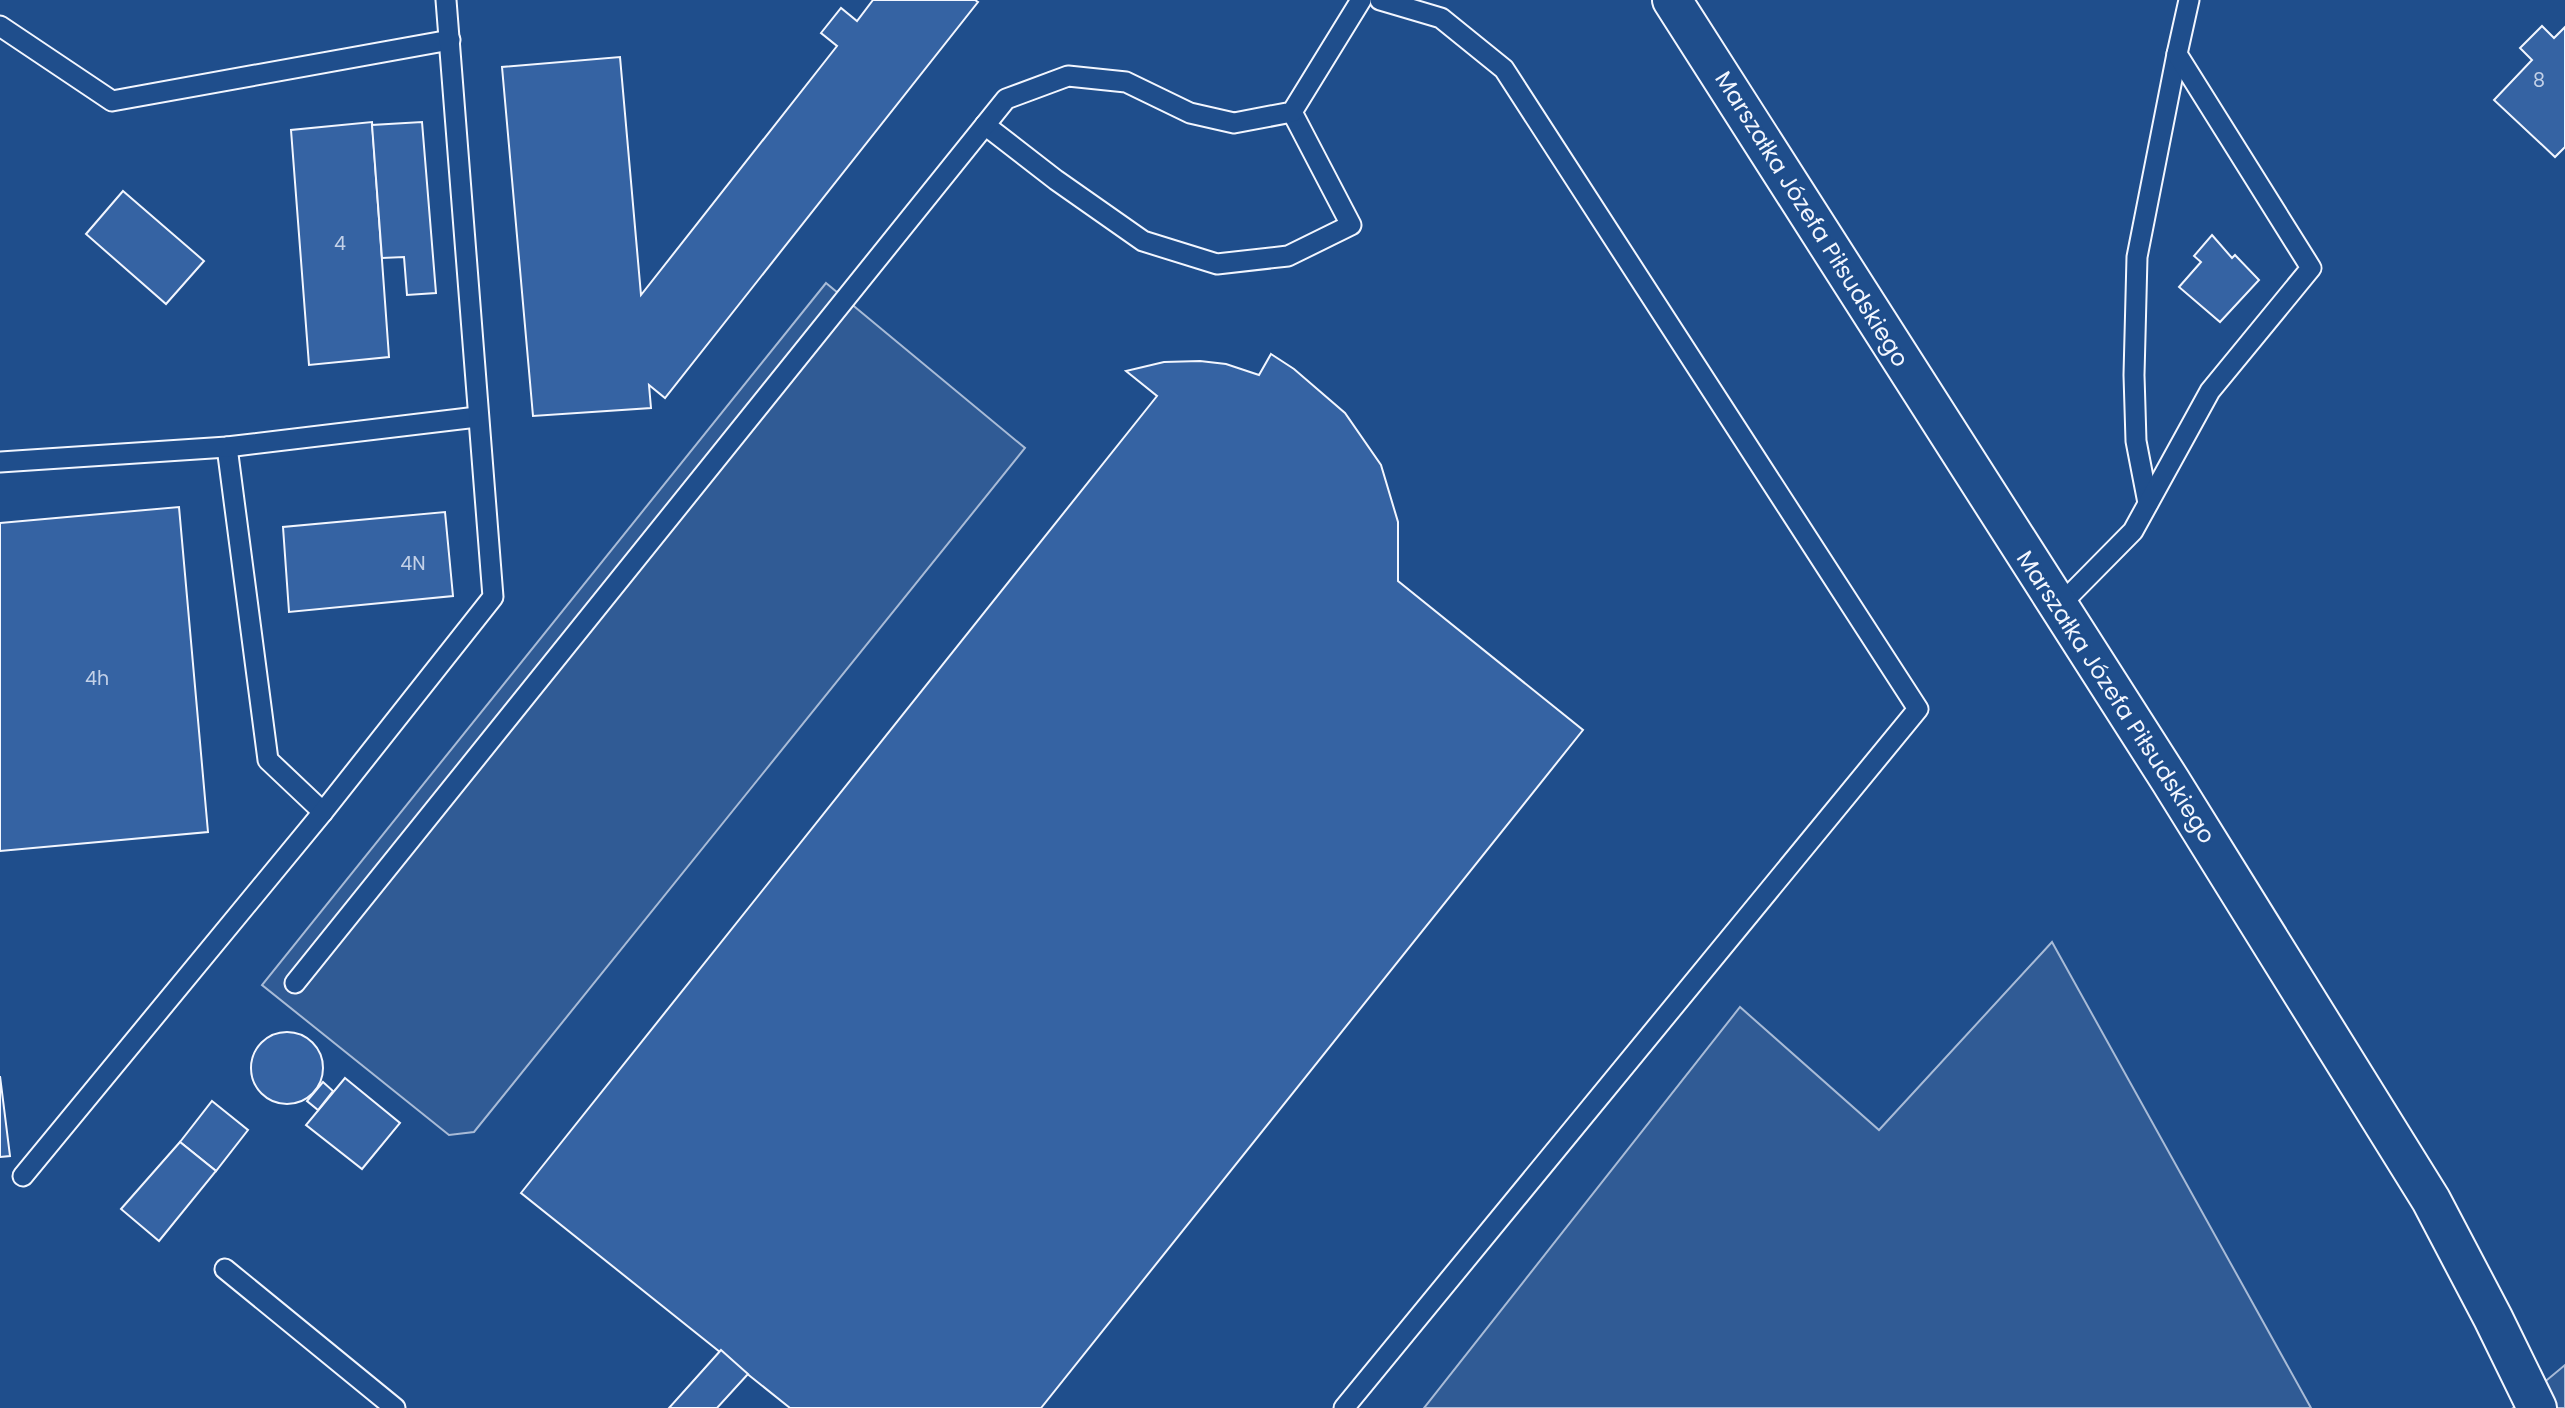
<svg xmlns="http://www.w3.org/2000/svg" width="2565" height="1408" viewBox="0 0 2565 1408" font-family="Poppins,sans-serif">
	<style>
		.built { fill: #305b95; stroke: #a8bbd7; stroke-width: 2 }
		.building { fill: #3563a3; stroke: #f2f6ff; stroke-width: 2 }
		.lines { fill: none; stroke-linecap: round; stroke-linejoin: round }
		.lane-casing { stroke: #f2f6ff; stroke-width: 23 }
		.highway-casing { stroke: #f2f6ff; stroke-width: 42 }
		.lane { stroke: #1f4e8c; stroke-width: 19 }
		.highway { stroke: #1f4e8c; stroke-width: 38 }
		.labels { text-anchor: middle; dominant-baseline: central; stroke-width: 5; stroke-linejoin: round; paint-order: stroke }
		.number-label { font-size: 19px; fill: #c3d1e8 }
		.street-label { font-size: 23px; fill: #f2f6ff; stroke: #1f4e8c }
	</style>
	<rect width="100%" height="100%" fill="#1f4e8c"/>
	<!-- built -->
	<g class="built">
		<path d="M826,283L1025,448L474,1132L449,1135L262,985Z"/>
		<path d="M2052,942L2311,1408H1424L1740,1007L1879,1130Z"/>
		<path d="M2565,1365V1408H2513Z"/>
	</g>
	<!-- building -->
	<g class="building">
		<path d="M873,0H975L978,2L665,398L649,385L651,408L533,416L502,67L620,57L641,295L837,46L821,33L841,8L857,21Z"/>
		<path d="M2542,26L2554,38L2565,27V147L2555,157L2494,100L2532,60L2520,48Z"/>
		<path d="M372,122L389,357L309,365L291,130Z"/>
		<path d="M422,122L436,293L407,295L404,257L382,258L372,125Z"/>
		<path d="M123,191L204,261L166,304L86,234Z"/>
		<path d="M2212,235L2232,258L2235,255L2259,280L2220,322L2179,287L2201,262L2194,256Z"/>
		<path d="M1271,354L1294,369L1345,413L1381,465L1398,522V581L1583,730L1041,1408H790L521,1193L1157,396L1126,371L1164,362L1200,361L1226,364L1259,375Z"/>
		<path d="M179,507L208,832L0,851V523Z"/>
		<path d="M445,512L453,596L289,612L283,527Z"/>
		<circle cx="287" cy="1068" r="36"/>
		<path d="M0,1076L10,1156L0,1157Z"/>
		<path d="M345,1078L400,1123L362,1169L306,1125Z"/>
		<path d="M323,1082L333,1091L318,1110L307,1101Z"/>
		<path d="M212,1101L248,1130L216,1171L180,1142Z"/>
		<path d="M180,1142L216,1171L159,1241L121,1209Z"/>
		<path d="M721,1350L748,1374L717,1408H669Z"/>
	</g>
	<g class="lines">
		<!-- lane casing -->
		<g class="lane-casing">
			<g id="lane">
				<path d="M0,26L112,101L450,40"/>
				<path d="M985,125L1056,180L1143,241L1217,264L1288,256L1351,225L1292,112"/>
				<path d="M227,447L268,760L323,812"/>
				<path d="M0,462L227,447L477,417"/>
				<path d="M2148,503L2136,441L2134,375L2137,257L2177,54"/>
				<path d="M2058,607L2133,531L2210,391L2311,268L2177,54L2189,0"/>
				<path d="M295,983L1006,99L1068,76L1126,82L1190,113L1234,123L1292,112L1361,0"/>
				<path d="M23,1176L323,812L493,597L446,0"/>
				<path d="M225,1269L395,1408"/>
				<path d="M1344,1408L1918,709L1504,69L1441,18L1380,0"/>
			</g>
		</g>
		<!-- highway casing -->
		<g class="highway-casing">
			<path id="highway" d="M1672,0L2170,780L2431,1200L2493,1318L2537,1408"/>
		</g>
		<!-- lane -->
		<use href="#lane" class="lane"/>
		<!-- highway -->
		<use href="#highway" class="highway"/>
	</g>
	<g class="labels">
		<!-- number labels -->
		<g class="number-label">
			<text x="2539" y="80">8</text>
			<text x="340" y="243">4</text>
			<text x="413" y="563">4N</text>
			<text x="97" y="678">4h</text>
		</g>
		<!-- street labels -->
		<g class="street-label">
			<text transform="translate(1812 219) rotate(58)">Marszałka Józefa Piłsudskiego</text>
			<text transform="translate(2116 697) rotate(57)">Marszałka Józefa Piłsudskiego</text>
		</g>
	</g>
</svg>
